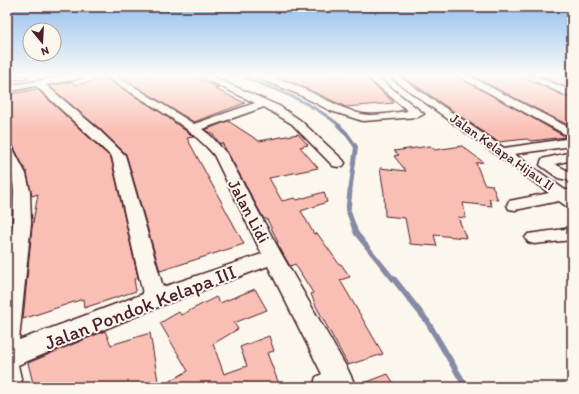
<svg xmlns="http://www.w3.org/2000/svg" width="579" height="394" viewBox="0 0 579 394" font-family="Itim,sans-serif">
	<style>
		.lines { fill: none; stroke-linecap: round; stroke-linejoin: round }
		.stream-far3 { stroke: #868aa5; stroke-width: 3 }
		.stream-far2 { stroke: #868aa5; stroke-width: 4 }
		.stream-far1 { stroke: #868aa5; stroke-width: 5 }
		.stream { stroke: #868aa5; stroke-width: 6 }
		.building { fill: #fabfb4; stroke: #4a1f2b }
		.minor-casing { stroke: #4a1f2b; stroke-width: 3 }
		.minor { fill: #fbf7ec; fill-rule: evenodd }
		.labels { text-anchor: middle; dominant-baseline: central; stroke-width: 4; stroke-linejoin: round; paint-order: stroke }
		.far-street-label { font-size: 14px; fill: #4a1f2b; stroke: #fbf7ec }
		.street-label { font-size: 17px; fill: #4a1f2b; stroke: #fbf7ec }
		.near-street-label { font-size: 20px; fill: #4a1f2b; stroke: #fbf7ec }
	</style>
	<rect width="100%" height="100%" fill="#fbf7ec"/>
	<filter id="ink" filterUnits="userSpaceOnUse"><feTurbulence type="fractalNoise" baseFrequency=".025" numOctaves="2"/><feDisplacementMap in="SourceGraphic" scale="8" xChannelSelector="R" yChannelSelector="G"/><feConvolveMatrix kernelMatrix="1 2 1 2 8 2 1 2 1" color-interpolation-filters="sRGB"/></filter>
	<g filter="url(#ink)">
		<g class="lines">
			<!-- stream-far3 -->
			<path class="stream-far3" d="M241,76C275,89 312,102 340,126"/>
			<!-- stream-far2 -->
			<path class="stream-far2" d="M338,125L346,133L356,147L350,192"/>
			<!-- stream-far1 -->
			<path class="stream-far1" d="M350,191L348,210L356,233L393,279"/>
			<!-- stream -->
			<path class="stream" d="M393,278L427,321L466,387"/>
		</g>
		<!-- building -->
		<g class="building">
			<path d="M119,76H189L220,88L215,89L245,103L194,122Z"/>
			<path d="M271,76H364L394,103L346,107L295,83Z"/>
			<path d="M402,76H457L566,137L531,141L527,139L498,142Z"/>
			<path d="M472,76H522V77L572,99V127Z"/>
			<path d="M538,76H572V89Z"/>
			<path d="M106,78L163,114L194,137L187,138L244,244L160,271L126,154L100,129L49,86L71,82L76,85Z"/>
			<path d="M37,89L111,158L138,278L134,279L136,291L84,308L83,299L23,319L32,228L38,194L32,196L27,173L13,146L7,145V95Z"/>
			<path d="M228,121L259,141L298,134L308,145L300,147L318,168L269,178L282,201L295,198L297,200L324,192L327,202L301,211L314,234L317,233L339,264H341L350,277L340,280L383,354L348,365L316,306L311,294L313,293L295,264L290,266L277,243L278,242L267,219H264L228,153L222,143L220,144L212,133L205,130Z"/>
			<path d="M430,146L435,150L462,146L483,162L476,163L484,184L492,185L498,200L489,199L492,206L463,203L466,218L458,217L466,238L434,235L437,246L410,244L405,218L385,216L384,193L380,168L406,171L394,156L399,155L394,151Z"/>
			<path d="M255,289L267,310L234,323L238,329L213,344L224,374L247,366L240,347L269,336L274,351L267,353L279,384L271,387H159L188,371L160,323L179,312L181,315L216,297L220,303Z"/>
			<path d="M105,331L111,345L150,333L159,387H34L28,363Z"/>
			<path d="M388,374L396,387H357V386Z"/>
		</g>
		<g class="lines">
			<!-- minor casing -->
			<g class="minor-casing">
				<g id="minor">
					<path d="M7,76H28L23,79H7Z"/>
					<path d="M65,76H83L78,79L46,85L99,130L125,155L163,287L262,254L214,155C187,123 143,101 108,78L107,76H117L194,124L255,103L199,76H211L279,106L300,120L343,160L345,163L343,166L338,167L333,166L292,124L264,107L202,129L211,136L227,154L282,255L348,370L356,387H313L316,377L322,374L268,266L163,305L18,365L23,387H7V263L13,223L14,191L12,174L7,164V146L12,147L26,174L30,191L31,223L19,340L143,294L112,157L36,86L7,92V86Z"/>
					<path d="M256,76C285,73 331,107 362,114C374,117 395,112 408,111L366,76H376L424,114L418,117L363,121L331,111L298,94L258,78Z"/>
					<path d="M389,76H398L504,148L572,138V146L514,154L565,190H572V207L566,206L559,201L515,210L509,209L507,205L509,201L549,193Z"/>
					<path d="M458,76H469L572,129V138Z"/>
					<path d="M523,76H535L572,91V98Z"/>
					<path d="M572,152V160L555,164L572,173V181L558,178L540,165L542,159Z"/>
					<path d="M572,228V240L534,244L528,242L525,238L528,234Z"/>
				</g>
			</g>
			<!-- minor -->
			<use href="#minor" class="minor"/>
		</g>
	</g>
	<!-- sky -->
	<linearGradient id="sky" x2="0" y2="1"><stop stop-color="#91c0ee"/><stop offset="0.58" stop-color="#fdfbf6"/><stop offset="1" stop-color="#fdfbf6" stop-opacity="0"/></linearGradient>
	<rect width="579" height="131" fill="url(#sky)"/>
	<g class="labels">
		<!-- far-street labels -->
		<g class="far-street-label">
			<text transform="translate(502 152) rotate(35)">Jalan Kelapa Hijau II</text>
		</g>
		<!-- street labels -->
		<g class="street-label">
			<text transform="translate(249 211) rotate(62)">Jalan Lidi</text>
		</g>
		<!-- near-street labels -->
		<g class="near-street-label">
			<text transform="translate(140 307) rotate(-21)">Jalan Pondok Kelapa III</text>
		</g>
	</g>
	<!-- margin -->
	<rect width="579" height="394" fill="none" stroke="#fbf7ec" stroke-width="24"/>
	<rect x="12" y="12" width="555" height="370" fill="none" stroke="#4a1f2b" stroke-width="1.5" filter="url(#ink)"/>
	<!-- north arrow -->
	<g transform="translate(42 42) rotate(162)"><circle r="19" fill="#fbf7ec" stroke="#b4a19f"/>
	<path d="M0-3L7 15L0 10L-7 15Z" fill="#4a1f2b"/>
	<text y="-6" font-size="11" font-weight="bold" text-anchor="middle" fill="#4a1f2b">N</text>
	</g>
</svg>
